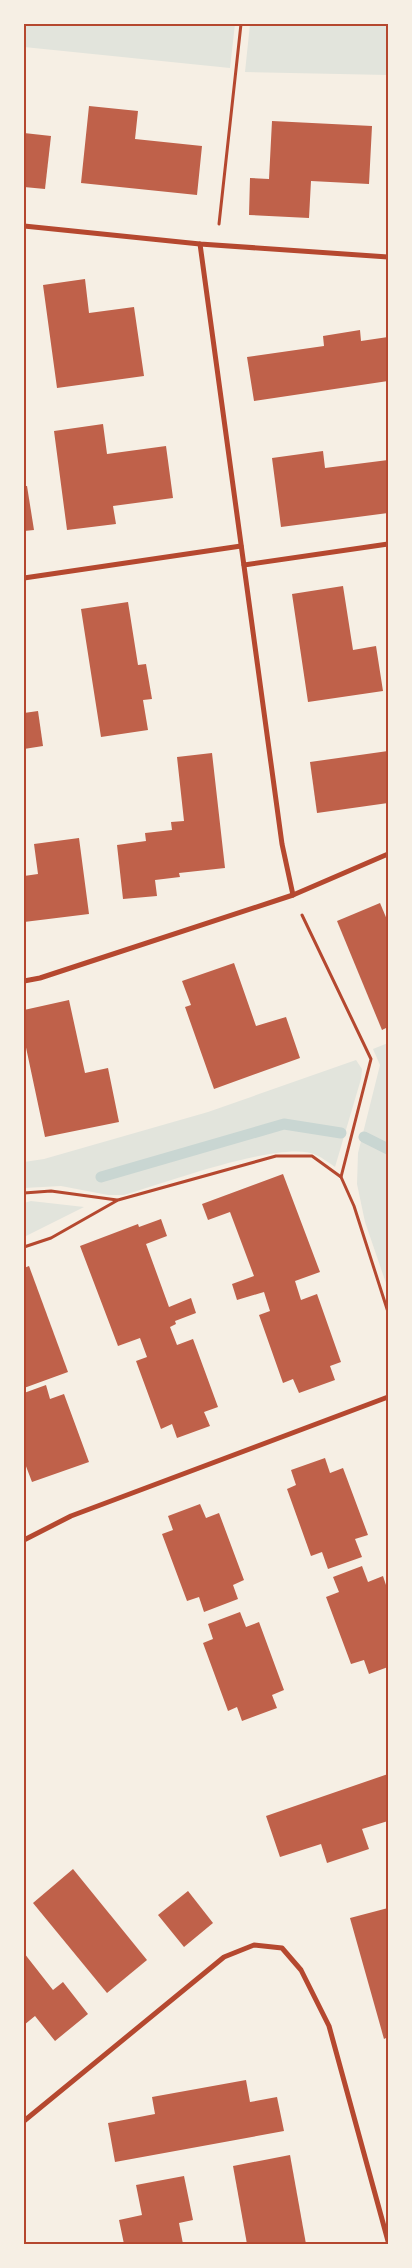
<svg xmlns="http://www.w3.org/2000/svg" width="412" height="2268" viewBox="0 0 412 2268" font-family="'Golos Text',sans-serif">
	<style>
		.green { fill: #e2e4dc }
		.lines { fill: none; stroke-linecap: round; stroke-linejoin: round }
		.stream { stroke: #c9d6d2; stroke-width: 11 }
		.building { fill: #bf614a }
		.path { stroke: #b5482f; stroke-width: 3 }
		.minor { stroke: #b5482f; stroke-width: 5 }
		.neatline { fill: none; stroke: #b5482f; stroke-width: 2 }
	</style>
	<rect width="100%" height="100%" fill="#f6efe4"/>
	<!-- green -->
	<g class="green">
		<path d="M24,24H235L230,68L24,47Z"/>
		<path d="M250,24H388V75L245,72Z"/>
		<path d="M388,1043V1289L365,1222L357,1184L358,1153L380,1065L373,1049Z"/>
		<path d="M356,1060L362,1069L361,1079L335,1167C329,1163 323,1158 316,1155C282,1139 163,1184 124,1195H108L61,1186L24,1188V1162L44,1159L208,1112Z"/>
		<path d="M31,1201L84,1207L24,1237V1203Z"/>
	</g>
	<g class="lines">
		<!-- stream -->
		<g class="stream">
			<path d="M364,1137L388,1149"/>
			<path d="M101,1177L284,1124L341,1133"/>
		</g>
	</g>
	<!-- building -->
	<g class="building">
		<path d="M89,106L138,111L135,139L202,146L197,195L81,183Z"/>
		<path d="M272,121L372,126L369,184L311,181L309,218L249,215L250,178L269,179Z"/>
		<path d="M24,133L51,136L45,189L24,187Z"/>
		<path d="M85,279L89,313L134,307L144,376L57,388L43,285Z"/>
		<path d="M360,330L361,341L388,337V381L254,401L247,357L324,346L323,336Z"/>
		<path d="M103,424L107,454L166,446L173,498L113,506L116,524L67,530L54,431Z"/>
		<path d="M323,451L325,468L388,460V513L281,527L272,458Z"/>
		<path d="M24,486H27L34,530L24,531Z"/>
		<path d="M343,586L353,650L376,646L383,691L308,702L292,594Z"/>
		<path d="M128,602L138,665L146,664L152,699L143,700L148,730L101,737L81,609Z"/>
		<path d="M38,711L43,746L24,749V713Z"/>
		<path d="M388,751V803L317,813L310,762Z"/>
		<path d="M212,753L225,868L179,873L180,877L155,880L157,896L123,899L117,845L146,841L145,833L172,830L171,822L184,821L177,757Z"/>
		<path d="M79,838L89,914L24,922V876L38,874L34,844Z"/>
		<path d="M380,903L388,922V1027L382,1030L337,921Z"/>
		<path d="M234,963L256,1026L286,1017L300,1058L214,1089L185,1007L191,1005L182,981Z"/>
		<path d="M69,1000L85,1073L108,1068L119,1122L45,1137L24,1038V1010Z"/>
		<path d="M283,1174L320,1272L295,1281L301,1300L317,1294L341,1362L330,1366L335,1380L299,1393L293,1379L283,1383L259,1315L270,1311L264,1292L237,1300L232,1284L254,1276L230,1212L208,1220L202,1204Z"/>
		<path d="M161,1219L167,1236L146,1244L169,1307L191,1298L196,1313L175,1321L176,1324L170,1327L177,1345L193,1339L218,1407L204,1412L210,1426L177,1438L172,1424L161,1429L136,1361L147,1357L140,1338L118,1346L80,1246L138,1224L139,1227Z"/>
		<path d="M29,1266L68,1372L24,1388V1268Z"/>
		<path d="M46,1385L50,1399L64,1394L89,1462L32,1482L24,1461V1393Z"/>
		<path d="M325,1458L330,1473L343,1468L368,1535L355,1539L362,1557L328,1569L322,1552L311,1556L287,1489L296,1485L291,1470Z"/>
		<path d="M200,1504L206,1518L219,1513L244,1580L233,1585L238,1599L204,1612L199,1597L187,1601L162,1534L173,1530L168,1516Z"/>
		<path d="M362,1566L368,1582L383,1576L388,1591V1667L369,1674L364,1660L351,1664L326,1597L339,1592L333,1577Z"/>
		<path d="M240,1612L246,1627L259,1622L284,1690L272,1695L277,1708L242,1721L237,1707L228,1711L203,1643L213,1639L208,1624Z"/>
		<path d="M388,1774V1821L362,1829L369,1849L327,1863L321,1844L280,1857L266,1816Z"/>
		<path d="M73,1869L147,1960L107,1993L33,1903Z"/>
		<path d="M188,1891L213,1923L184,1947L158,1915Z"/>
		<path d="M388,1908V2037L384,2039L350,1918Z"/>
		<path d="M24,1953L53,1990L63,1982L88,2014L55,2041L35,2016L24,2025Z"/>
		<path d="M246,2080L250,2102L277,2097L284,2131L115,2162L108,2123L155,2114L152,2097Z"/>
		<path d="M290,2155L306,2244H247L233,2166Z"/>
		<path d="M184,2176L193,2220L179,2223L183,2244H124L119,2220L142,2215L136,2185Z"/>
	</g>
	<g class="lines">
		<!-- path -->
		<g class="path">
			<path d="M219,224L241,24"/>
			<path d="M302,915L371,1059L341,1177"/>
			<path d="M24,1193L51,1191L117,1200"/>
			<path d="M24,1247L51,1238L118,1200L276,1156H312L341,1177L354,1206L388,1312"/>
		</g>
		<!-- minor -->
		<g class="minor">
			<path d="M24,226L200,244L388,257"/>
			<path d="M200,244L282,844L293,895"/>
			<path d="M244,565L388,544"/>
			<path d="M24,578L241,546"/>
			<path d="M24,981L40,978L293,895L388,854"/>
			<path d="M24,1540L71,1516L388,1397"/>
			<path d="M24,2121L224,1957L254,1945L282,1948L301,1970L329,2026L388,2241"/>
		</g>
	</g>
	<!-- border -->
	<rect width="412" height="2268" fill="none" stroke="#f6efe4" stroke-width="50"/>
	<rect x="25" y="25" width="362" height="2218" class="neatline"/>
</svg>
